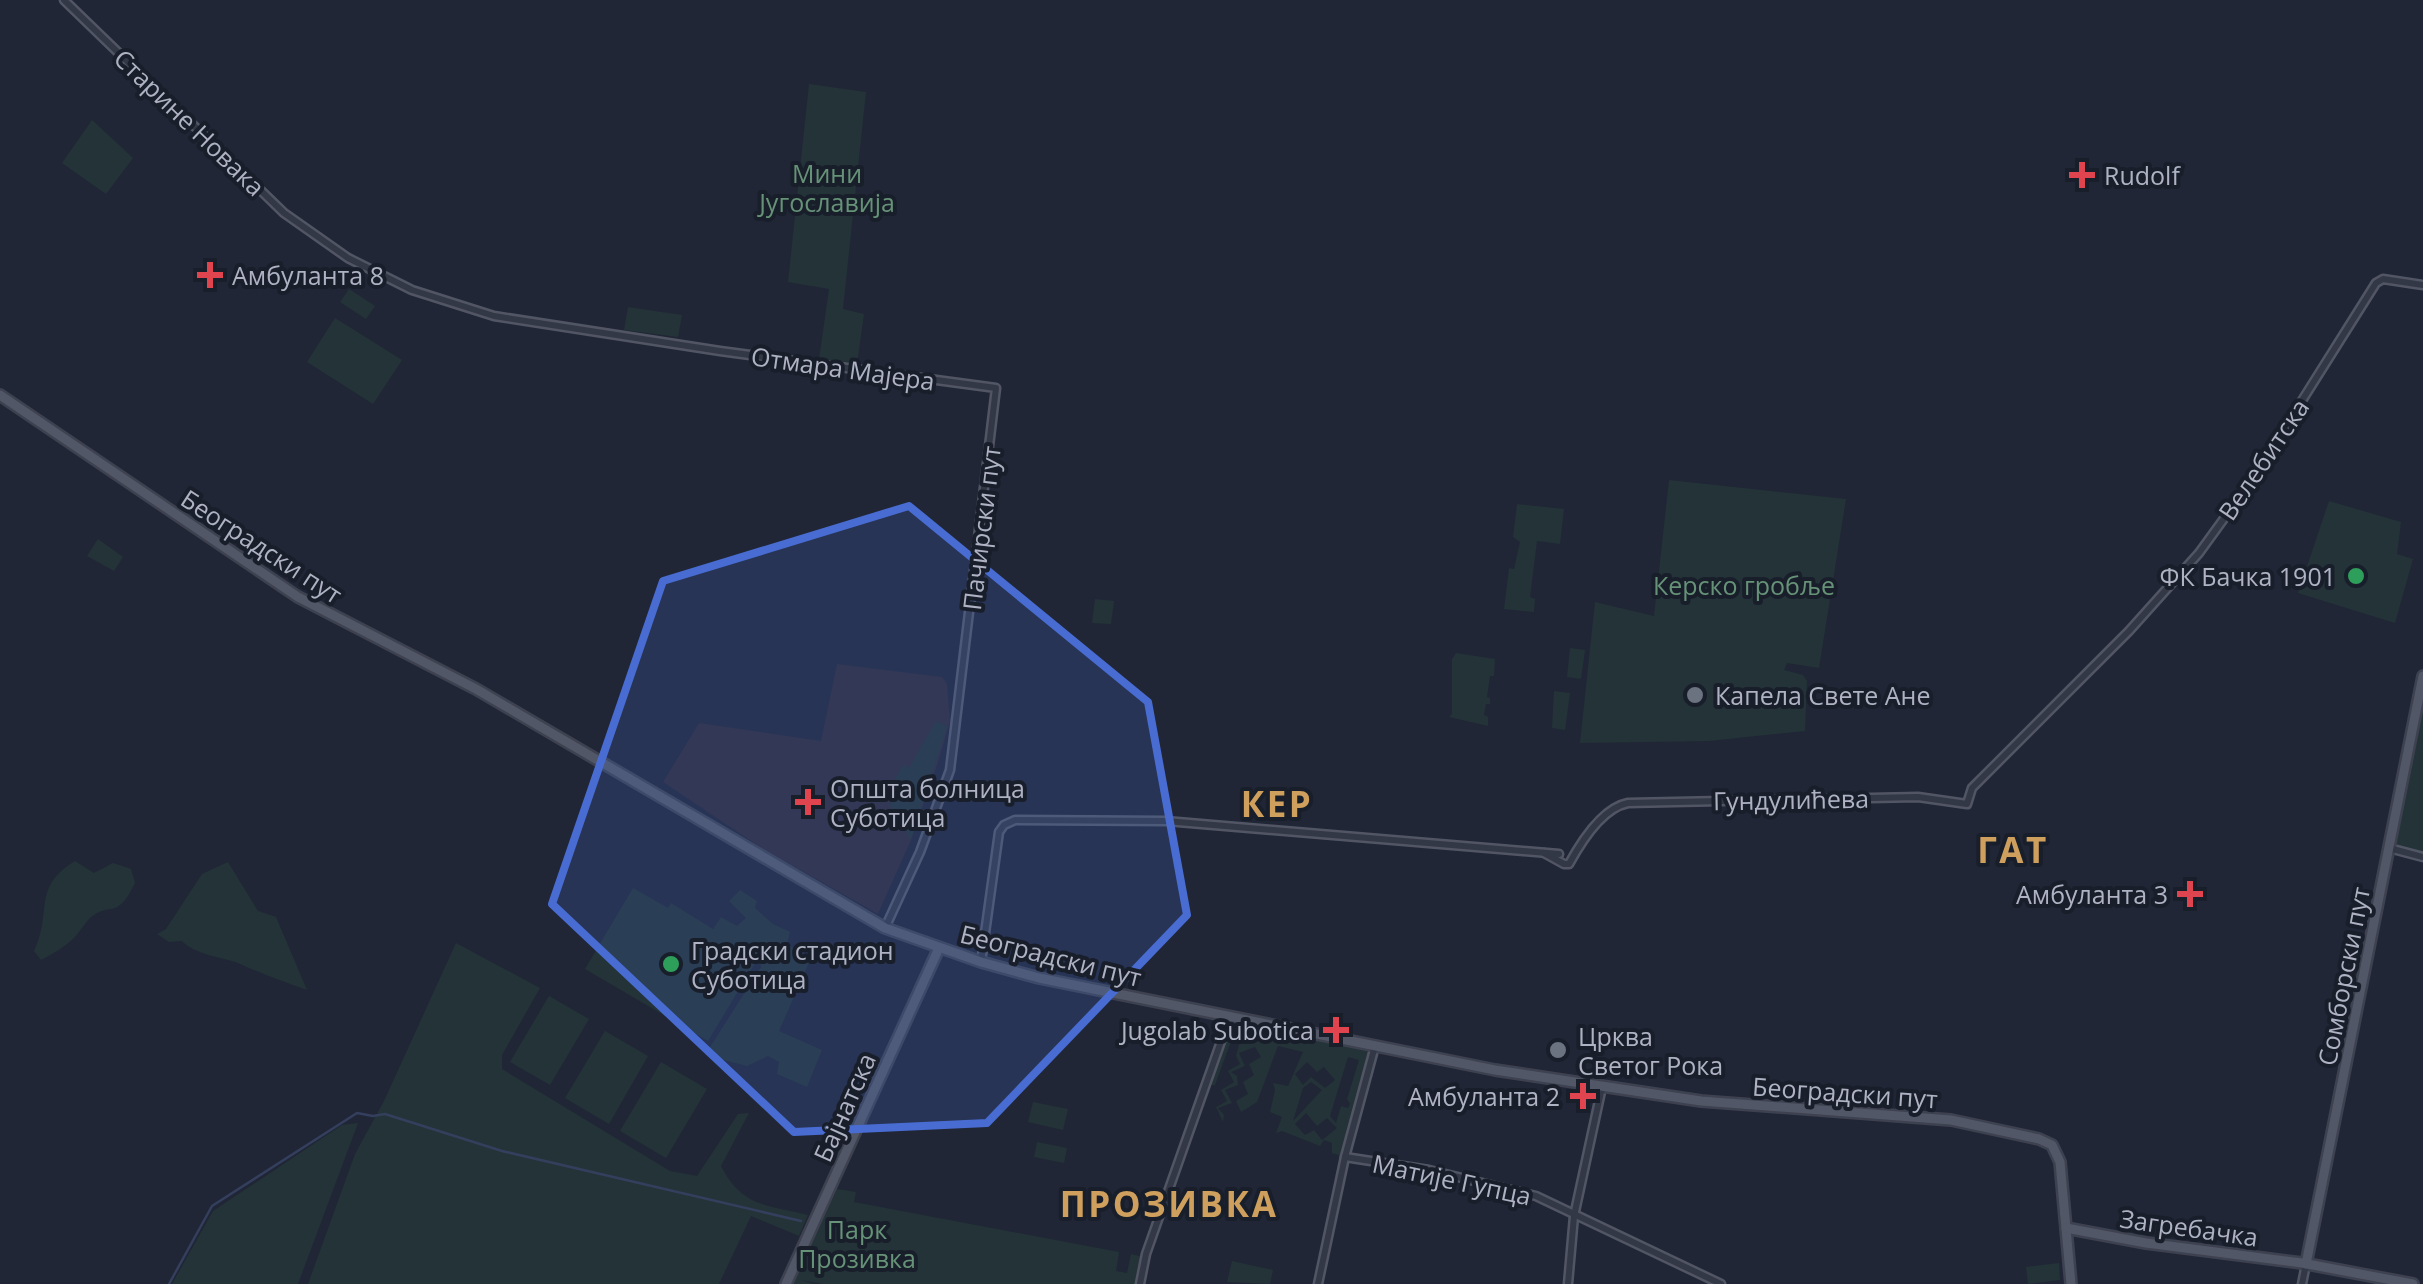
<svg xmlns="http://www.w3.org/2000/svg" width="2423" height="1284" viewBox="0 0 2423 1284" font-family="'Open Sans',sans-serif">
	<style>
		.medical { fill: #2f2b38 }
		.green { fill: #233338; fill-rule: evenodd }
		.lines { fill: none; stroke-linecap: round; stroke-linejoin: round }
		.stream { stroke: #343f5d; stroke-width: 2.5 }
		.minor-casing { stroke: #515564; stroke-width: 11 }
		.major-casing { stroke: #3d4150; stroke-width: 14 }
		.minor { stroke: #333846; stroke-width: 6 }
		.major { stroke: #515766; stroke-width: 9 }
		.marked { fill: #486cd2; fill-opacity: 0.2; stroke: #486cd2; stroke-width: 8; stroke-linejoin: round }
		.health-dot { fill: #e0444e; stroke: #191e2b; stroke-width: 4 }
		.leisure-dot { fill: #2e9e5b; stroke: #191e2b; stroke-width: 4 }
		.worship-dot { fill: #6b7280; stroke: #191e2b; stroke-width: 4 }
		.labels { text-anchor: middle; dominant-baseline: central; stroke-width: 8; stroke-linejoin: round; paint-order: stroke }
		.street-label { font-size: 25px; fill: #aeb2c3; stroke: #191e2b }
		.park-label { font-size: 25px; fill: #669277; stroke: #191e2b }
		.poi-label { font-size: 25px; fill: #aeb2c3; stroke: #191e2b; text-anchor: start }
		.district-label { font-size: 35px; font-weight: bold; letter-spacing: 2.5px; fill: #cfa05d; stroke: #191e2b }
	</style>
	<rect width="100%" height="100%" fill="#202636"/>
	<!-- medical -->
	<path class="medical" d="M837,664L942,677L947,684L950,721L938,762L911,840L878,914L760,847L663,782L699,723L821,741Z"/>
	<!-- green -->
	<g class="green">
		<path d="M809,84L866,92L843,309L864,314L857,364L819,359L829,289L788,282Z"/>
		<path d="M92,120L133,158L106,194L62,163Z"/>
		<path d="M349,289L375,306L366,319L340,302Z"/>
		<path d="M628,307L682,315L678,337L624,330Z"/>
		<path d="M335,318L402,360L373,404L307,362Z"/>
		<path d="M1669,480L1846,499L1819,668L1787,663L1784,670L1803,675L1807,681L1805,731L1709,741L1580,743L1595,602L1654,616Z"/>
		<path d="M2329,501L2401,522L2397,554L2413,559L2395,623L2298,593Z"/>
		<path d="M1517,504L1564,509L1560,544L1537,541L1530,597L1535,599L1534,612L1504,609L1509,568L1514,569L1520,542L1513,537Z"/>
		<path d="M98,539L123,557L114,571L87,556Z"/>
		<path d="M1095,599L1114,601L1111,624L1092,623Z"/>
		<path d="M1570,648L1585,650L1581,679L1567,677Z"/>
		<path d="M1456,653L1495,659L1494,676H1490L1487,697L1490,698V704H1486L1484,715L1488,717V726L1449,717L1452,714V659Z"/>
		<path d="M2423,689V856L2391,846Z"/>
		<path d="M1554,691L1570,693L1565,730L1552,728Z"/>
		<path d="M936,721L947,726L911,840L890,805L893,792L890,787L903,765L909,768Z"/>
		<path d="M75,861L94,873L113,863L131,869L135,883C116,922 110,900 89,919C83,925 80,932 74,938C64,947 53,954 41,960L34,951C53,912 31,888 75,861Z"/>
		<path d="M228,862L258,911L276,917L307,990C284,982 262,974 240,964C221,956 197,956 182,941L169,942L157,934L166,929L202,874Z"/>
		<path d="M633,888L668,908L671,903L713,929L721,917L737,926L746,918L729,901L740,890L757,901L755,908L773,924L790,932L787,944L811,958L779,1031L822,1050L807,1087L777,1074L779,1062L768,1056L747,1066L705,1055L761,967L759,958L736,944L757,960L708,1041L585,969Z"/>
		<path d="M456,943L540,988L502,1055V1069L670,1171L697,1176L738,1114L749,1113L721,1166C742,1207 767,1205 808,1215L799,1236L751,1216L719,1284H308L355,1154L384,1101Z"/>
		<path d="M549,996L589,1019L550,1085L510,1062Z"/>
		<path d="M1230,1016L1375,1046L1345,1157L1332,1153V1143L1324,1140L1320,1146L1282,1131L1276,1133L1282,1117L1270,1112L1275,1090L1273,1083L1288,1086L1303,1052L1278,1046L1257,1102L1241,1112L1236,1101L1248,1094L1243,1082L1254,1075L1249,1064L1261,1057L1255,1047L1239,1053L1245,1066L1231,1072L1237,1076L1238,1085L1225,1090L1232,1103L1218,1108L1224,1115L1223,1122L1216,1107L1227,1101L1221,1090L1234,1082L1228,1071L1240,1064L1236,1056L1241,1038L1233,1036L1215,1085H1206ZM1348,1057L1359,1060L1347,1099L1350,1104L1348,1108L1341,1106L1336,1123L1330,1116ZM1307,1062L1317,1072L1324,1067L1335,1080L1325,1088L1311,1077L1303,1085L1295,1074ZM1311,1082L1322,1090L1293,1121L1303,1088ZM1306,1113L1317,1126L1327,1118L1337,1128L1322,1140L1314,1130L1305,1135L1295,1124Z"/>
		<path d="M605,1031L648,1056L609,1124L565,1098Z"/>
		<path d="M661,1062L707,1089L666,1158L620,1131Z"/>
		<path d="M1033,1102L1068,1109L1063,1130L1028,1122Z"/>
		<path d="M358,1123L298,1284H172L213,1211L342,1125Z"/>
		<path d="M1037,1142L1067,1148L1064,1163L1034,1157Z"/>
		<path d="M837,1189L856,1192L854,1202L1119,1252L1116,1271L1127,1273L1131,1254L1143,1257L1136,1284H823L801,1280L814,1284H793Z"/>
		<path d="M1232,1261L1273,1270L1270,1284L1227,1282Z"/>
		<path d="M2059,1263L2060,1280L2028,1284L2026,1267Z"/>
	</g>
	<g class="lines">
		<!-- stream -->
		<path class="stream" d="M169,1284L212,1206L357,1113L373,1116L385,1114L502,1151L801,1221"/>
		<!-- minor casing -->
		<g class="minor-casing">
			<g id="minor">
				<path d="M64,0L284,213L348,258L412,290L494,316L720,351L996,388L950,770L920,852L885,928"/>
				<path d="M2389,848L2423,857"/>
				<path d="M1544,853L1564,864H1569C1581,842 1602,808 1628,803L1918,797L1967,804L1972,788L2129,631L2199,553L2252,480L2376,283L2383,279L2423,285"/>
				<path d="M981,962L999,832L1004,825L1015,820L1166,821L1559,854"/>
				<path d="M1345,1157L1429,1170L1536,1196L1721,1284"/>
				<path d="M1140,1284L1146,1254L1230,1016"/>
				<path d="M1318,1284L1345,1157L1375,1046"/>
				<path d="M1568,1284L1574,1216L1602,1087"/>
				<path d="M2302,1284L2306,1264"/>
			</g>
		</g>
		<!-- major casing -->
		<g class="major-casing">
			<g id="major">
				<path d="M0,395L298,597L476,689L885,928L981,962L1039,978L1495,1070L1701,1101L1951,1120L2039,1139L2052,1145L2060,1162L2071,1284"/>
				<path d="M2066,1228L2146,1243L2302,1263L2413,1284"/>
				<path d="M2306,1264L2423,676"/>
				<path d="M786,1284L939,948"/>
			</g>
		</g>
		<!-- minor -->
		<use href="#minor" class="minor"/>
		<!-- major -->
		<use href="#major" class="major"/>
	</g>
	<!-- marked area -->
	<path class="marked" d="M909,506L1148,702L1187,915L987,1123L794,1132L552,904L663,581Z"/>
	<!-- markers -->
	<g class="health-dot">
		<path d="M2077 160h10v10h10v10h-10v10h-10v-10h-10v-10h10z"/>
		<path d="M205 260h10v10h10v10h-10v10h-10v-10h-10v-10h10z"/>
		<path d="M803 787h10v10h10v10h-10v10h-10v-10h-10v-10h10z"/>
		<path d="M2185 879h10v10h10v10h-10v10h-10v-10h-10v-10h10z"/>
		<path d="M1331 1015h10v10h10v10h-10v10h-10v-10h-10v-10h10z"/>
		<path d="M1578 1081h10v10h10v10h-10v10h-10v-10h-10v-10h10z"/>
	</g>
	<g class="leisure-dot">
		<circle cx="2356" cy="576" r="10"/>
		<circle cx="671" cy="964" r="10"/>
	</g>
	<g class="worship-dot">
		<circle cx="1695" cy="695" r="10"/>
		<circle cx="1558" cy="1050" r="10"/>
	</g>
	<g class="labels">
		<!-- street labels -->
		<g class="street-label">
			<text transform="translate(190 122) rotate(44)">Старине Новака</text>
			<text transform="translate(843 368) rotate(8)">Отмара Мајера</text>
			<text transform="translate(2263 459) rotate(-56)">Велебитска</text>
			<text transform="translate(981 528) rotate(-83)">Пачирски пут</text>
			<text transform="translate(262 546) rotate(33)">Београдски пут</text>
			<text transform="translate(1791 799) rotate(-1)">Гундулићева</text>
			<text transform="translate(1051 955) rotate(14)">Београдски пут</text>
			<text transform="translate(2343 976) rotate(-79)">Сомборски пут</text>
			<text transform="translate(1845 1092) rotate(4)">Београдски пут</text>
			<text transform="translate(844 1107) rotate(-66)">Бајнатска</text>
			<text transform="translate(1452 1179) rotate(12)">Матије Гупца</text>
			<text transform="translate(2189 1227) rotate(8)">Загребачка</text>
		</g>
		<!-- park labels -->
		<g class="park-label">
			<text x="827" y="173">Мини<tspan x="827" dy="29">Југославија</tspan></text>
			<text x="1744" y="585">Керско гробље</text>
			<text x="857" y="1229">Парк<tspan x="857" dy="29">Прозивка</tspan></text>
		</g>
		<!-- poi labels -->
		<g class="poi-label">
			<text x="2104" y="175">Rudolf</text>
			<text x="232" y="275">Амбуланта 8</text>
			<text x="2336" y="576" text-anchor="end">ФК Бачка 1901</text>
			<text x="1715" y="695">Капела Свете Ане</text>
			<text x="830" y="788">Општа болница<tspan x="830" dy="29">Суботица</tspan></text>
			<text x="2168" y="894" text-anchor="end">Амбуланта 3</text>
			<text x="691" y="950">Градски стадион<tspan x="691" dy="29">Суботица</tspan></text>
			<text x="1314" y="1030" text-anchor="end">Jugolab Subotica</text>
			<text x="1578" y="1036">Црква<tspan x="1578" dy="29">Светог Рока</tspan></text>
			<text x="1560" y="1096" text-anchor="end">Амбуланта 2</text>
		</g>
		<!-- district labels -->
		<g class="district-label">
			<text x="1277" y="803">КЕР</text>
			<text x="2013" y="849">ГАТ</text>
			<text x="1169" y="1203">ПРОЗИВКА</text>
		</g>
	</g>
</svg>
